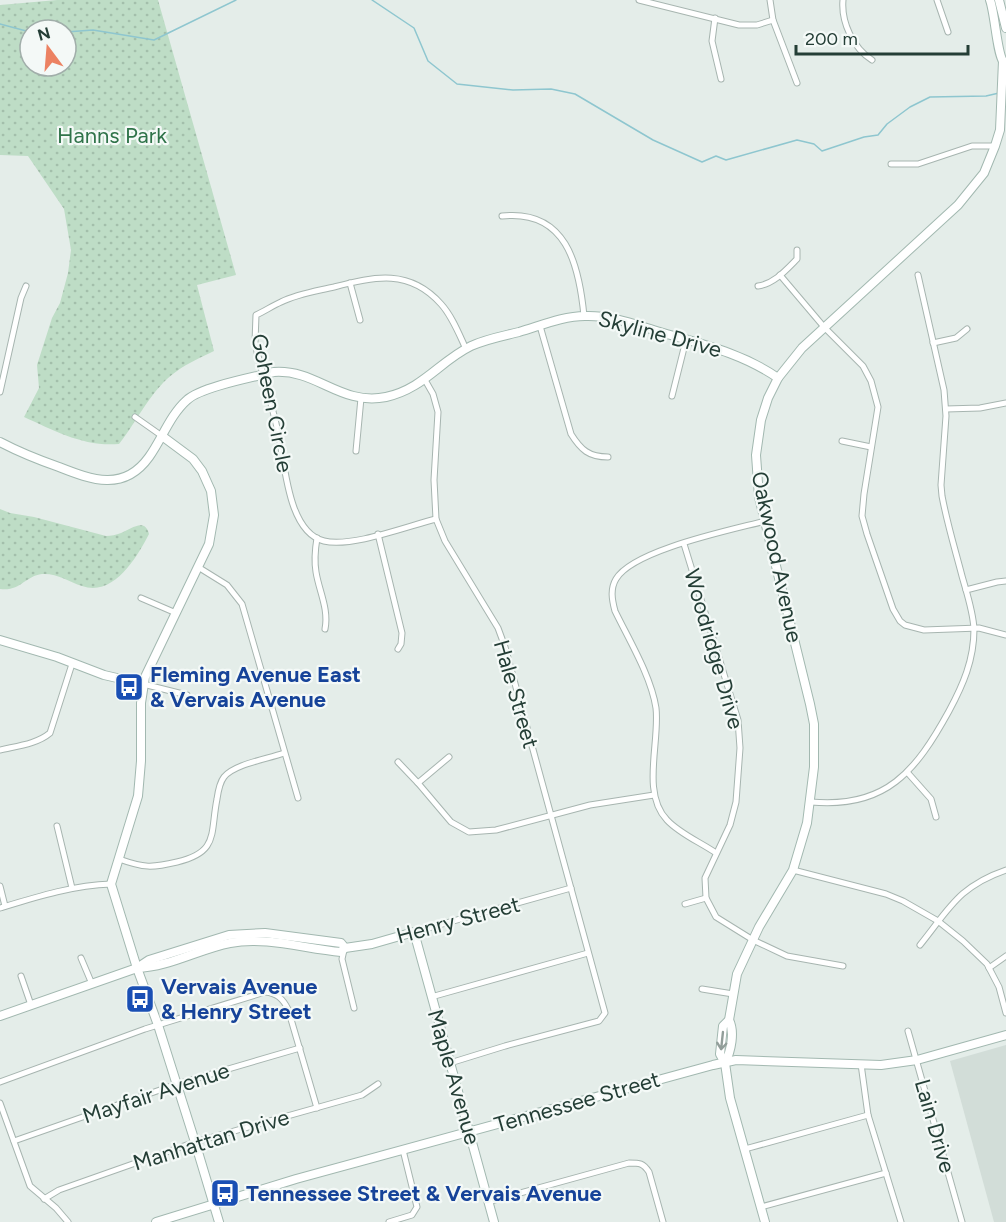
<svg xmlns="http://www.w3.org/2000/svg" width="1006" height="1222" viewBox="0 0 1006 1222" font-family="Figtree,sans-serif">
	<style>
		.built { fill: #d2ddd8 }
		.green { fill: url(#green-dots); fill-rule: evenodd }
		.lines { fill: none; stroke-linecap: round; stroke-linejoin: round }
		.stream { stroke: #8ec6cf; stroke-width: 1.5 }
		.street-casing { stroke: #a7b5b0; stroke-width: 7 }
		.secondary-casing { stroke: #a2b8b0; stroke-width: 10 }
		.street { stroke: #fff; stroke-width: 5 }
		.secondary { stroke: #fff; stroke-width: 8 }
		.oneway { stroke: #929e9a }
		.labels { text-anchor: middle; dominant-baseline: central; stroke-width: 4.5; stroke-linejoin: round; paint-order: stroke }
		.park-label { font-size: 22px; fill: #2f7349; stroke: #f4f9f7 }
		.street-label { font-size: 22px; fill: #243e36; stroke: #f4f9f7 }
		.transit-label { font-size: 22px; font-weight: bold; fill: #164399; stroke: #f4f9f7; text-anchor: start }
	</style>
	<defs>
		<pattern id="green-dots" width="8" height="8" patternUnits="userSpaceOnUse" patternTransform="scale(1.5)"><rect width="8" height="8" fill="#beddc6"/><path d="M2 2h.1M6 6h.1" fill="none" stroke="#a3bfab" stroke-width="1.8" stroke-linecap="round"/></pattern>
	</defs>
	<rect width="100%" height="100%" fill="#e4ede9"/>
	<!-- built -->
	<path class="built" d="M1006,1045V1222H994L950,1061Z"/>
	<!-- green -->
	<g class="green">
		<path d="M57,0H158L236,275L197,285L214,351C202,357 188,363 177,371C151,389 138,420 119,444C84,447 55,431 24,417L39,388L37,365L52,318L60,303L68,273L71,250L64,209L28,156L0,155V5ZM30,30H66V66H30Z"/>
		<path d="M0,509L10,513L34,517L106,536C111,536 116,535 121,533C131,529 145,517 149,534C137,557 114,597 82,586C69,582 57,573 42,574C25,576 20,592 0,589Z"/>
	</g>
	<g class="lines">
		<!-- stream -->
		<g class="stream">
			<path d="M372,0L414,28L428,61L457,84L513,90L551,89L575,94L653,140L702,162L716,156L726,160L797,140L814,144L822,151L864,137L878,135L887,124L910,107L930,97L986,96L999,93"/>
			<path d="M0,24L30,32"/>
			<path d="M66,32L93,30L154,40L236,0"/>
		</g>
		<!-- street casing -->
		<g class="street-casing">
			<g id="street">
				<path d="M639,0L739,25H757L773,20"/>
				<path d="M770,0L773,20L797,83"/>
				<path d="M843,0C841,22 853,48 872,60"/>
				<path d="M937,0L948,32"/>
				<path d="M715,18L712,41L721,79"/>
				<path d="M891,164H918L972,146H995"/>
				<path d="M502,216C566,209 579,264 584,316"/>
				<path d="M780,275L824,327L863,366L871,381L878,407L864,494L862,516L867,534L893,609L900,621L905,625L924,630L979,628L1006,635"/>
				<path d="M350,283L360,320"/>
				<path d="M758,286C774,284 786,270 797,259V250"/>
				<path d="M540,326L571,434C581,450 589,457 608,457"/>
				<path d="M933,343L956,338L967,329"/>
				<path d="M425,380L433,394L438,412L434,480L436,519L445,541L498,628L505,647L605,1013L599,1021L505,1046L450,1063"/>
				<path d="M0,392L21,298L26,286"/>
				<path d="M672,396L686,340"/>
				<path d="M946,409L980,408L1006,403"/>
				<path d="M135,417L162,436"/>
				<path d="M842,441L871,447"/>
				<path d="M356,451L361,398"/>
				<path d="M436,519C408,526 351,548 324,541C287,532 285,461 278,432C272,405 264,379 257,352L255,342L256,315C265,311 272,306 281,302C297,294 317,291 334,287C375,276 410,269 441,304C452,316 459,334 466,349"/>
				<path d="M378,534L402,633L401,644L398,649"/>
				<path d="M317,538C315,550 314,560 316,572C319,591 329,609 325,629"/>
				<path d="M684,544L738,720L740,748L736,802L730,825L705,878L706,898L716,917L753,940L787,956L843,966"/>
				<path d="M198,567L227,585L242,604L298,798"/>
				<path d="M966,590L997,582L1006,581"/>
				<path d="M141,598L176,613"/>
				<path d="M143,684L187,695"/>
				<path d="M0,750C17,746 37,744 50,733L72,664"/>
				<path d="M398,762L418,783L451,822L469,832L496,830L590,805L654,795"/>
				<path d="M907,772L931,799L936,817"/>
				<path d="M418,783L449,757"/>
				<path d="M811,802C886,809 916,771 949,711C963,685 974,660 974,629C973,611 967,594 962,576C955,549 947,523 942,496L941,485L946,416L944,390L918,275"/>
				<path d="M57,826L72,888"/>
				<path d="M716,853C700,842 680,834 667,820C641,793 660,742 656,708C651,676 629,640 615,611C612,600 610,589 616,579C633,550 731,530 765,521"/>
				<path d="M119,859C144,868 152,868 177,862C219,852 210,834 217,799C218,792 220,782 224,777C234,764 268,759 284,753"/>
				<path d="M793,870L886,894L903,901L938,921L963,941L987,964L999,987L1006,1013"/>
				<path d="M0,886L5,906"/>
				<path d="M685,904L706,898"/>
				<path d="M0,908C36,897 74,885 111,884"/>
				<path d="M414,932L571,888"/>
				<path d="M920,945C949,909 959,886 1006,870"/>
				<path d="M344,950L342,959L354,1008"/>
				<path d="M81,958L92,984"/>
				<path d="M989,968L1006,956"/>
				<path d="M21,976L31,1005"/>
				<path d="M702,989L733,994"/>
				<path d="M431,997L588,953"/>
				<path d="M908,1031L962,1222"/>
				<path d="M861,1064L868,1115L901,1222"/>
				<path d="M0,1082L145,1029L265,992C277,993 283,999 288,1009L317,1108"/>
				<path d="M0,1103L30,1186L56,1208L68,1222"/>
				<path d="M14,1141L177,1084L300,1048"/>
				<path d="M745,1149L868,1115"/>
				<path d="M44,1199L59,1190L195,1142L362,1095L378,1084"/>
				<path d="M488,1202L629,1163C640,1163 643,1163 649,1172L663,1222"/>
				<path d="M761,1207L886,1173"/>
				<path d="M389,1222L412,1215L417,1207L403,1150"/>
			</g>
		</g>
		<!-- secondary casing -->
		<g class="secondary-casing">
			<g id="secondary">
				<path d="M999,0L1006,28"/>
				<path d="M162,436L193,459L202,471L211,491L214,515L209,544L145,677L141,703V761L138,796L111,884L137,968L158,1025L195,1142L219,1222"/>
				<path d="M0,442C19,452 39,460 59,467C92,480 124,492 149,457C162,439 170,415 187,400C201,387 254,377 274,372C317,369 340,406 386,397C423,389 440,361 471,346C486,339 503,336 519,332C540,326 563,316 585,316C611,315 636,325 660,332C701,344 742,353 778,378"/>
				<path d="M0,640L57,657L104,675L143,684"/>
				<path d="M137,968C169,967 199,949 230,943C266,936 305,949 341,952L345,948L372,944L414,932L494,1222"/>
				<path d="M0,1016L137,968L149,960L229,935L265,933L341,943L345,948"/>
				<path d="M725,1063C731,1051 735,1032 729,1020"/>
				<path d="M156,1222L296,1179L713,1065L736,1060L881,1065L917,1060L1006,1035"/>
				<path d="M765,1222L730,1098L725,1063L720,1054L723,1026L729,1020L737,974L759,927L793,870L807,823L814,767V724L810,704L759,497L756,455L761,420L768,398L778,378L802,348L958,205L984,173L995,146L1000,130L1003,61C997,53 995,14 990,0"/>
			</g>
		</g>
		<!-- street -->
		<use href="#street" class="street"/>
		<!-- secondary -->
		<use href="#secondary" class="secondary"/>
	</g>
	<!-- one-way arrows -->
	<defs><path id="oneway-shaft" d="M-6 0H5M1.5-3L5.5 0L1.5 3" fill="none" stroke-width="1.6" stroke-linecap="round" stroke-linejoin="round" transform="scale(1.5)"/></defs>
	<use class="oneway" href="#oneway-shaft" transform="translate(722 1041) rotate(96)"/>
	<!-- icons -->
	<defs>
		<g id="bus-square" transform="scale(1.5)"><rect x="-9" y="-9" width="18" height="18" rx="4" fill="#1a4fb4" stroke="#f4f9f7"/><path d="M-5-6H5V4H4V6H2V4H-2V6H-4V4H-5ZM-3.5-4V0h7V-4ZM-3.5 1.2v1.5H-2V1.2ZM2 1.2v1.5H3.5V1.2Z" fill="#fff"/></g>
	</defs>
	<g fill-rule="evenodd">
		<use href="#bus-square" x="129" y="687"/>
		<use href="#bus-square" x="140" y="999"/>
		<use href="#bus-square" x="225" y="1193"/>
	</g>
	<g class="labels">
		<!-- park labels -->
		<g class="park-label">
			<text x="112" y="135">Hanns Park</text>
		</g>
		<!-- street labels -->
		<g class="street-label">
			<text transform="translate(660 334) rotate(15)">Skyline Drive</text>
			<text transform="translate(272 403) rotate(79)">Goheen Circle</text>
			<text transform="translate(777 557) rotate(78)">Oakwood Avenue</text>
			<text transform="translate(714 649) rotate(74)">Woodridge Drive</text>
			<text transform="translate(516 694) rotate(74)">Hale Street</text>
			<text transform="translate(458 920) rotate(-15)">Henry Street</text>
			<text transform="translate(454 1077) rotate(74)">Maple Avenue</text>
			<text transform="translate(156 1093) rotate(-18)">Mayfair Avenue</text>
			<text transform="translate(577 1102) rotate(-16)">Tennessee Street</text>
			<text transform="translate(935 1126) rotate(74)">Lain Drive</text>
			<text transform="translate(211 1140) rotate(-17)">Manhattan Drive</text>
		</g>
		<!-- transit labels -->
		<g class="transit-label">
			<text x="150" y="674">Fleming Avenue East<tspan x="150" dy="25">&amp; Vervais Avenue</tspan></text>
			<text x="161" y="986">Vervais Avenue<tspan x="161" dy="25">&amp; Henry Street</tspan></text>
			<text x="246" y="1193">Tennessee Street &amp; Vervais Avenue</text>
		</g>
	</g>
	<!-- north arrow -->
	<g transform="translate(48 48) rotate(344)"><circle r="28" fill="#f4f9f7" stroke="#a1aeaa" stroke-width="1.5"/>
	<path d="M0-4.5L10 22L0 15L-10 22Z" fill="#ec8262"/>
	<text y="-9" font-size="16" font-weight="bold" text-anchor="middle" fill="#243e36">N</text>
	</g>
	<!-- scale -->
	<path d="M796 45v9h172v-9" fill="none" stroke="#243e36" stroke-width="3"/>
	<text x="805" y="45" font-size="18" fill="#243e36" stroke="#f4f9f7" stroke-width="4.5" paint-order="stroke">200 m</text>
</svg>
